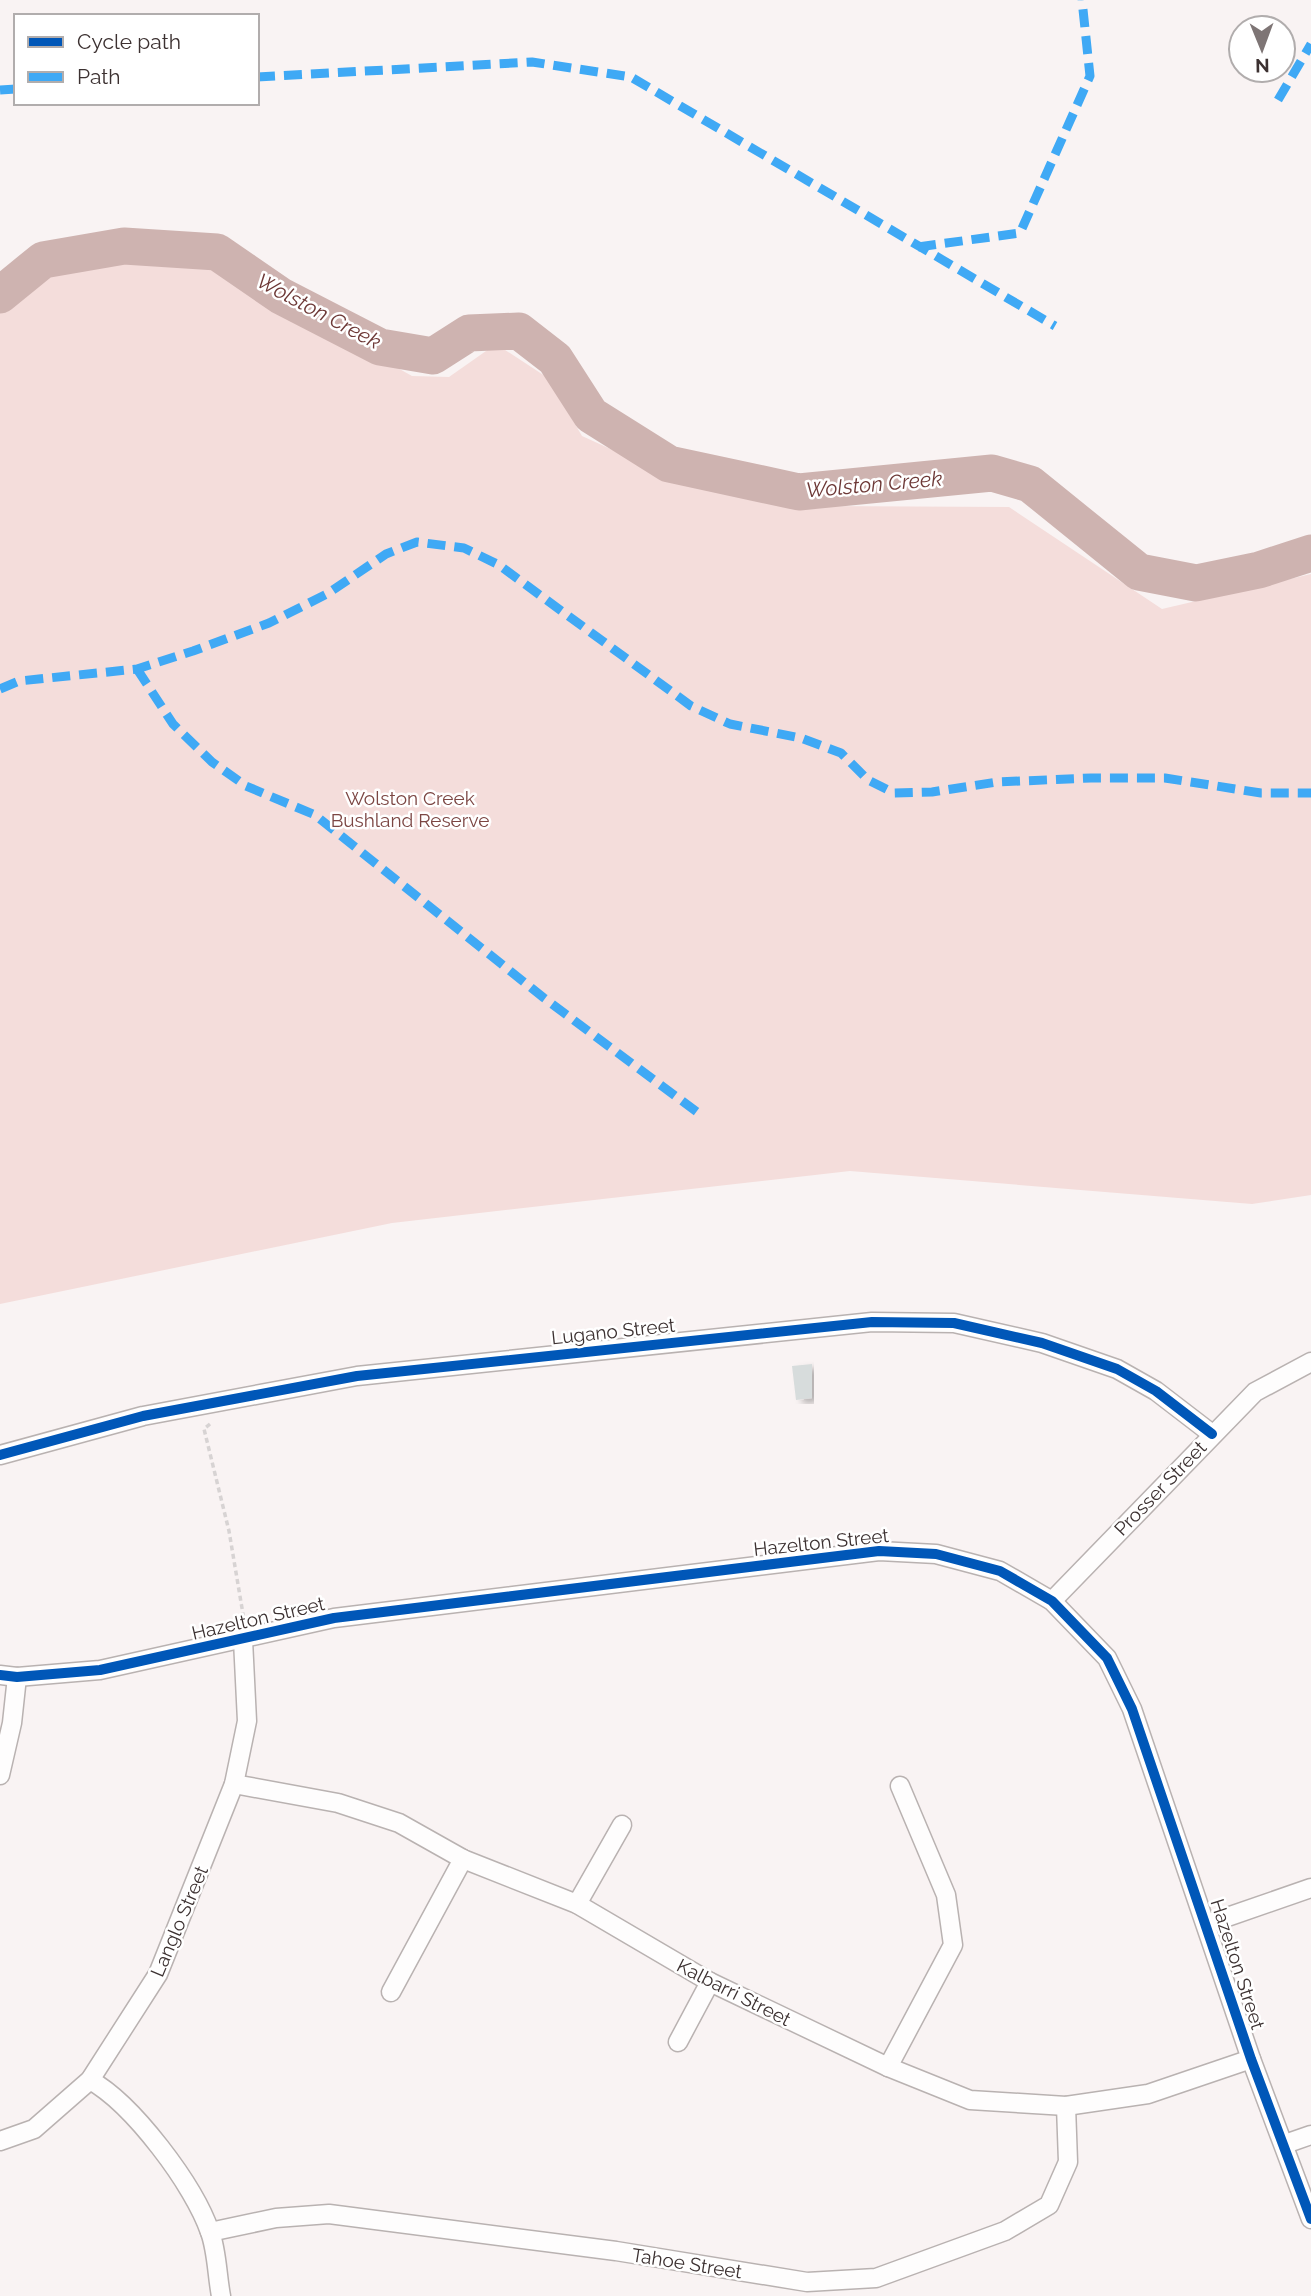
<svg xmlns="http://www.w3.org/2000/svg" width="1311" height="2296" viewBox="0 0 1311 2296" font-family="Raleway,sans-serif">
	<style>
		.green { fill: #f4dddb }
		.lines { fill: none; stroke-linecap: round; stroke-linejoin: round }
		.river { stroke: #ceb3b0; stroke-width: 37 }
		.building { fill: #d7dcdc; filter: url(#shadow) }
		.street-casing { stroke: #b9b2b1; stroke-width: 21 }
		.path { stroke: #d7d3d3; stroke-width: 3.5; stroke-dasharray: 5 3.5; stroke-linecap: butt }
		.street { stroke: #fefdfd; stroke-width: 18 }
		.quiet { stroke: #3fa9f5; stroke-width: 9; stroke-dasharray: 18 9; stroke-linecap: butt }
		.cycleway-casing { stroke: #fff; stroke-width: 15 }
		.cycleway { stroke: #0057b8; stroke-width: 10 }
		.labels { text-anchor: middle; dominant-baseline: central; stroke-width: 5; stroke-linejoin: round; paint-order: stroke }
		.park-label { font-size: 19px; fill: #7c4643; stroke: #fff }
		.street-label { font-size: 19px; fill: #3c3131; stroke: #fff }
		.water-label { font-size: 21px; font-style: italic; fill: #6d3836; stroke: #fff }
	</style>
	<defs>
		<filter id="shadow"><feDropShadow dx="7" dy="4" stdDeviation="3.5" flood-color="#0004"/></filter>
	</defs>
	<rect width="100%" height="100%" fill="#f9f3f3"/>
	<!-- green -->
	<path class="green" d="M127,258L212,264L412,376L449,377L496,344L548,378L582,436L659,471L815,506L1009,507L1162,609L1311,574V1195L1252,1204L850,1171L392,1223L0,1304V313L46,276Z"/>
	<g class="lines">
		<!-- river -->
		<path class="river" d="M0,295L43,260L124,246L217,252L281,296L380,347L433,356L469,333L519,331L555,359L591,415L669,464L799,492L992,473L1030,484L1139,572L1196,583L1259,570L1311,553"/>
	</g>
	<!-- building -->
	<path class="building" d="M812,1364V1398L796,1400L792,1366Z"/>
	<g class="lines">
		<!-- street casing -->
		<g class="street-casing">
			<g id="street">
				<path d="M0,1455L143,1416L357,1376L872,1322L954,1323L1042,1343L1117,1369L1156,1391L1212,1434"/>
				<path d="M1052,1601L1255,1392L1311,1362"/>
				<path d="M0,1675L17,1677L100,1670L334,1618L879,1551L936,1554L1000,1571L1052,1601L1107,1658L1132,1709L1251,2059L1311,2219"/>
				<path d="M0,1775L12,1723L17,1677"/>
				<path d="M234,1784L338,1803L399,1823L463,1859L577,1904L710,1982L888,2067L970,2100L1066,2106L1148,2094L1251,2059"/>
				<path d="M577,1904L622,1825"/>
				<path d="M1207,1924L1311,1888"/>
				<path d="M391,1992L463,1859"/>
				<path d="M678,2042L710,1982"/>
				<path d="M888,2067L953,1945L946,1895L900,1786"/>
				<path d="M90,2080C133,2104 194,2185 210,2232C217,2251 217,2275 221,2296"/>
				<path d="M0,2141L34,2129L90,2080L158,1974L234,1784L247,1721L243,1640"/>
				<path d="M1285,2144L1311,2135"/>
				<path d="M210,2232L276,2218L329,2214L616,2251L807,2282L876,2278L1005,2231L1049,2205L1068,2162L1066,2106"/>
			</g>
		</g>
		<!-- path -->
		<path class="path" d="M210,1424L204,1429L229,1531L244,1620"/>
		<!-- street -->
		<use href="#street" class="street"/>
		<!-- quiet -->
		<g class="quiet">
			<path d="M257,77L532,62L631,77L1055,326"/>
			<path d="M0,90L16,89"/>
			<path d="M1278,100L1311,44"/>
			<path d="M918,247L1020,233L1090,76L1082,0"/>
			<path d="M137,669L173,724L212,762L246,786L315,815L544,998L701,1115"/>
			<path d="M0,689L19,681L137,669L193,651L269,623L327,594L386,554L417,542L464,548L499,565L691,706L730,724L801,738L841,753L868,780L894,793L932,792L997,782L1091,778H1165L1261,793H1311"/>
		</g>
		<!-- cycleway casing -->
		<g class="cycleway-casing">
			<g id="cycleway">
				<path d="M0,1455L143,1416L357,1376L872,1322L954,1323L1042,1343L1117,1369L1156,1391L1212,1434"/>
				<path d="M0,1675L17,1677L100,1670L334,1618L879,1551L936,1554L1000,1571L1052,1601L1107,1658L1132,1709L1251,2059L1311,2219"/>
			</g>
		</g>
		<!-- cycleway -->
		<use href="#cycleway" class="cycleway"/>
	</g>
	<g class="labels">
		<!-- park labels -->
		<g class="park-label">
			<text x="410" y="798">Wolston Creek<tspan x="410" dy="22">Bushland Reserve</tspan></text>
		</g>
		<!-- street labels -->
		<g class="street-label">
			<text transform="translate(613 1331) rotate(-6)">Lugano Street</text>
			<text transform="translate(1160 1488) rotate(-46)">Prosser Street</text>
			<text transform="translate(821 1542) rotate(-6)">Hazelton Street</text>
			<text transform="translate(258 1618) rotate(-13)">Hazelton Street</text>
			<text transform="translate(179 1921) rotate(-67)">Langlo Street</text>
			<text transform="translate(1238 1964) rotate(72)">Hazelton Street</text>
			<text transform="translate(734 1992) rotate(27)">Kalbarri Street</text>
			<text transform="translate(687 2263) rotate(9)">Tahoe Street</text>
		</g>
		<!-- water labels -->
		<g class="water-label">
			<text transform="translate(319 311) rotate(28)">Wolston Creek</text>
			<text transform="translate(874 484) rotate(-5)">Wolston Creek</text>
		</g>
	</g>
	<!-- legend -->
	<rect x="14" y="14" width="245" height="91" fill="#ffffff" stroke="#b1adad" stroke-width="2"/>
	<rect x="28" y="37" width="35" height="10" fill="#0057b8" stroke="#b1adad" stroke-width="2"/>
	<text x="77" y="49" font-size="21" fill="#3c3131">Cycle path</text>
	<rect x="28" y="72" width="35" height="10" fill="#3fa9f5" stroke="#b1adad" stroke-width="2"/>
	<text x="77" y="84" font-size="21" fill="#3c3131">Path</text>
	<!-- north arrow -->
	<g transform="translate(1262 49) rotate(179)"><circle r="33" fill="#ffffff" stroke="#b1adad" stroke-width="2"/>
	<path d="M0-5L12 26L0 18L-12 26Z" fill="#7e7575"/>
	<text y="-10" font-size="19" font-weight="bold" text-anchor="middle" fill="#3c3131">N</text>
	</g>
</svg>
